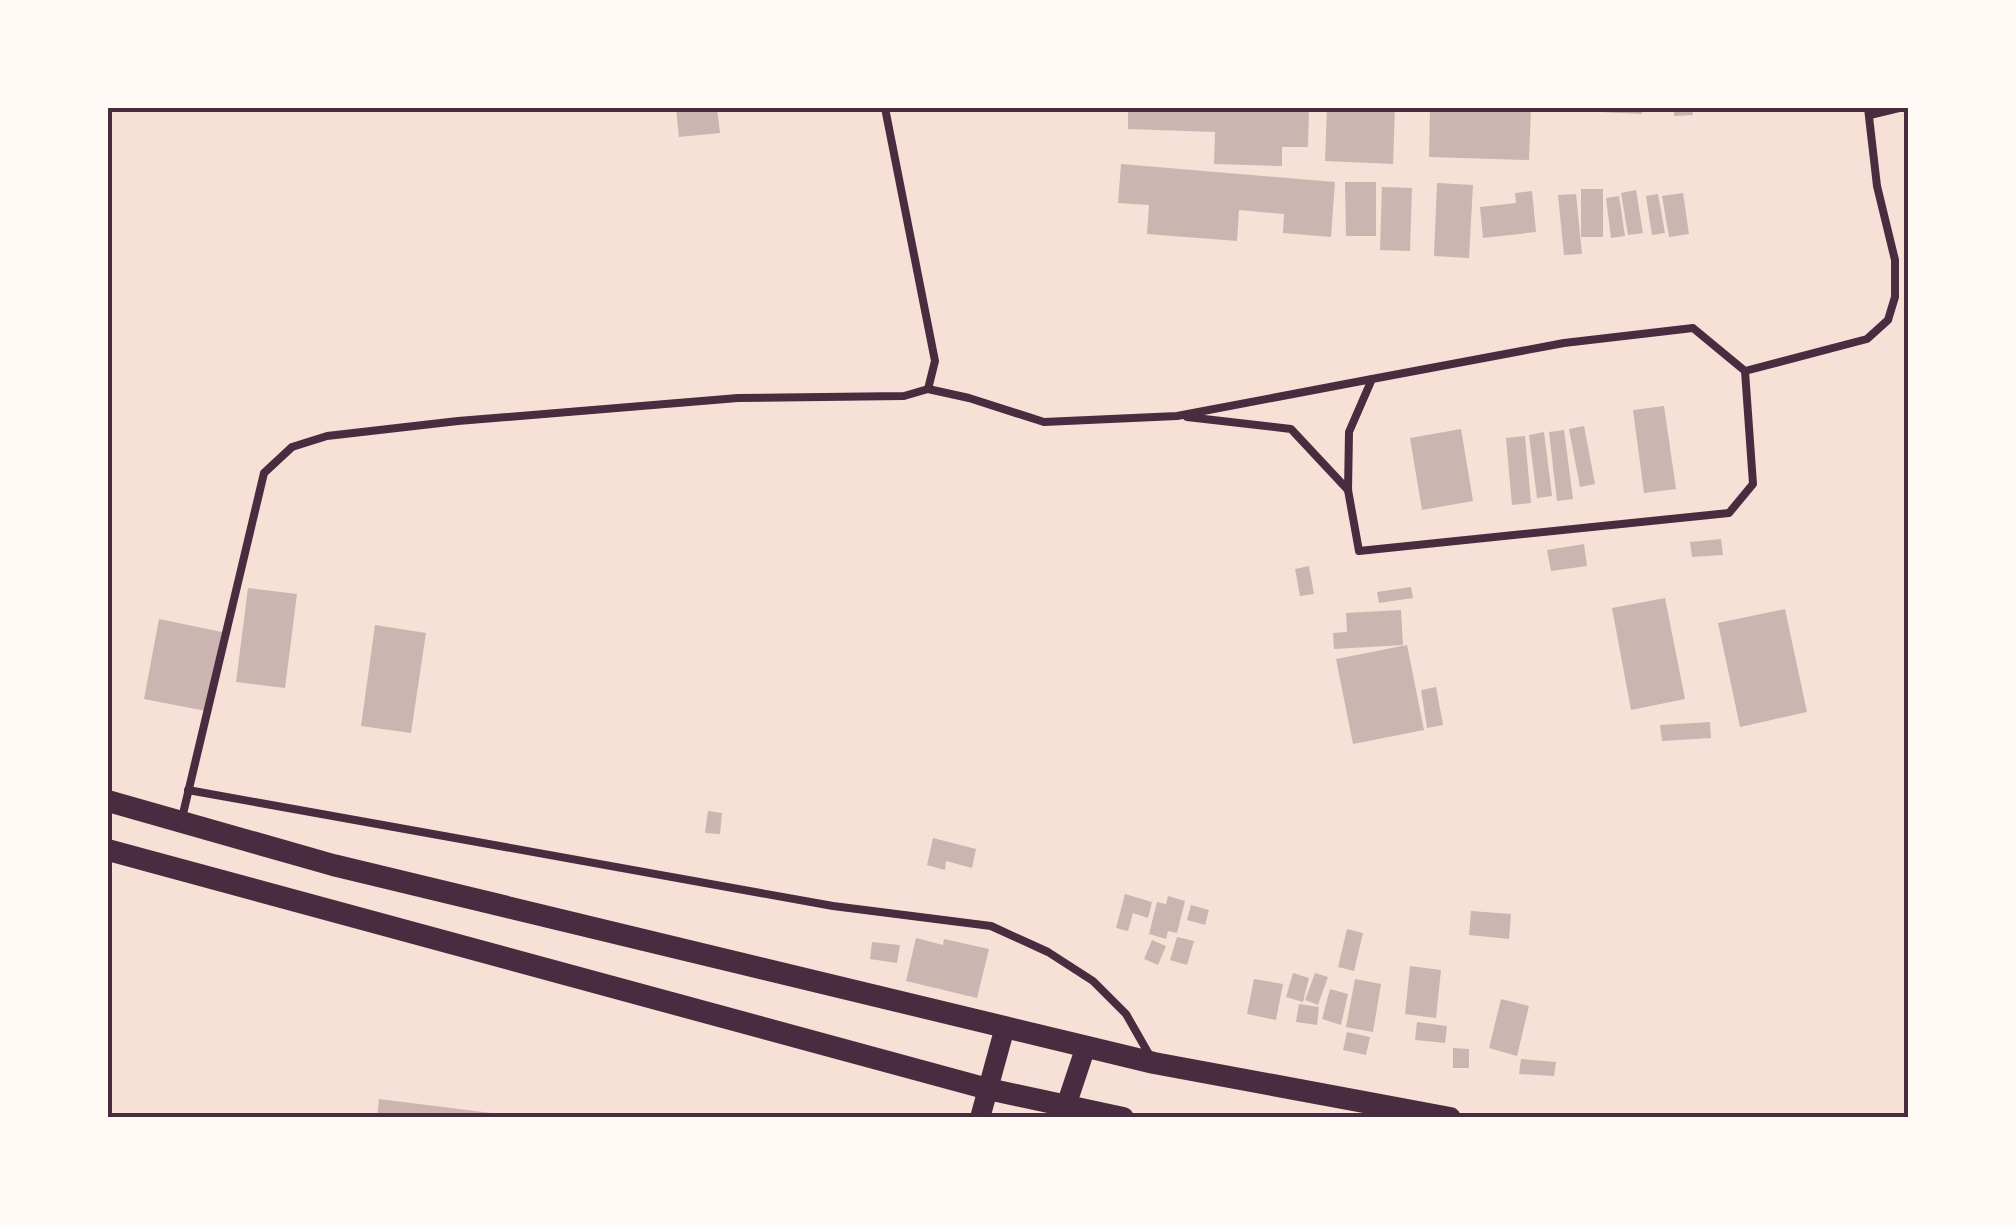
<svg xmlns="http://www.w3.org/2000/svg" width="2016" height="1225" viewBox="0 0 2016 1225" font-family="Montserrat,sans-serif">
	<style>
		.building { fill: #ccb4b1 }
		.lines { fill: none; stroke-linecap: round; stroke-linejoin: round }
		.service { stroke: #4a2c40; stroke-width: 8 }
		.secondary { stroke: #4a2c40; stroke-width: 20 }
		.primary { stroke: #4a2c40; stroke-width: 22 }
		.neatline { fill: none; stroke: #4a2c40; stroke-width: 4 }
	</style>
	<rect width="100%" height="100%" fill="#f7e1d7"/>
	<!-- building -->
	<g class="building">
		<path d="M676,108H717L720,133L679,137Z"/>
		<path d="M1128,108H1309L1308,147H1282V166L1214,164L1215,132L1128,129Z"/>
		<path d="M1327,108H1395L1393,164L1325,161Z"/>
		<path d="M1430,108H1531L1529,160L1429,157Z"/>
		<path d="M1577,108H1642V114L1577,111Z"/>
		<path d="M1674,108H1692L1693,115L1674,116Z"/>
		<path d="M1121,164L1335,182L1331,237L1283,233L1284,214L1239,210L1237,241L1147,234L1149,205L1118,203Z"/>
		<path d="M1345,182H1376V236H1346Z"/>
		<path d="M1437,183L1473,185L1469,258L1434,256Z"/>
		<path d="M1382,187L1412,188L1410,251L1380,250Z"/>
		<rect x="1581" y="189" width="22" height="48"/>
		<path d="M1636,190L1643,233L1628,235L1621,193Z"/>
		<path d="M1532,191L1536,232L1483,238L1480,207L1516,203L1515,193Z"/>
		<path d="M1683,193L1689,234L1669,237L1662,196Z"/>
		<path d="M1576,194L1582,254L1564,255L1558,195Z"/>
		<path d="M1658,194L1665,233L1652,235L1646,196Z"/>
		<path d="M1619,196L1625,236L1611,238L1606,198Z"/>
		<path d="M1664,406L1676,489L1644,493L1633,410Z"/>
		<path d="M1584,426L1595,484L1580,487L1569,429Z"/>
		<path d="M1461,429L1473,501L1422,510L1410,438Z"/>
		<path d="M1564,430L1573,499L1557,501L1549,432Z"/>
		<path d="M1544,432L1552,496L1537,498L1529,435Z"/>
		<path d="M1525,436L1531,503L1512,505L1506,438Z"/>
		<path d="M1721,539L1723,555L1692,557L1690,542Z"/>
		<path d="M1584,544L1587,566L1551,571L1547,550Z"/>
		<path d="M1309,566L1314,594L1300,596L1295,569Z"/>
		<path d="M1411,587L1413,598L1379,603L1377,592Z"/>
		<path d="M248,588L297,594L285,688L236,682Z"/>
		<path d="M1665,598L1685,699L1631,710L1612,608Z"/>
		<path d="M1785,609L1807,712L1740,727L1718,623Z"/>
		<path d="M1401,610L1403,645L1334,649L1333,633L1347,632L1346,613Z"/>
		<path d="M159,619L222,632L206,711L144,699Z"/>
		<path d="M375,625L426,633L411,733L361,726Z"/>
		<path d="M1407,645L1424,730L1353,744L1336,659Z"/>
		<path d="M1436,687L1443,725L1427,728L1421,690Z"/>
		<path d="M1710,722L1711,738L1662,741L1660,725Z"/>
		<path d="M708,811L722,813L720,834L705,833Z"/>
		<path d="M933,838L976,849L972,868L946,861L945,870L927,865Z"/>
		<path d="M1125,894L1152,902L1148,918L1133,913L1128,931L1116,928Z"/>
		<path d="M1168,896L1185,901L1177,933L1168,931L1166,939L1149,934L1157,902L1166,904Z"/>
		<path d="M1191,905L1209,910L1205,925L1187,920Z"/>
		<path d="M1471,911L1511,914L1509,939L1469,935Z"/>
		<path d="M1347,929L1363,933L1354,971L1338,967Z"/>
		<path d="M1177,937L1194,941L1187,965L1170,960Z"/>
		<path d="M916,938L943,945L944,939L989,949L977,998L906,981Z"/>
		<path d="M1152,940L1166,946L1158,965L1144,959Z"/>
		<path d="M872,942L900,945L897,963L870,959Z"/>
		<path d="M1410,966L1441,970L1436,1018L1405,1014Z"/>
		<path d="M1293,973L1309,978L1303,1002L1286,997Z"/>
		<path d="M1315,973L1328,977L1318,1005L1305,1000Z"/>
		<path d="M1254,979L1283,984L1276,1020L1247,1014Z"/>
		<path d="M1355,979L1381,984L1373,1032L1346,1027Z"/>
		<path d="M1330,989L1348,994L1341,1025L1322,1019Z"/>
		<path d="M1501,999L1529,1006L1517,1056L1489,1048Z"/>
		<path d="M1299,1004L1319,1007L1317,1025L1296,1022Z"/>
		<path d="M1417,1022L1447,1026L1445,1043L1415,1040Z"/>
		<path d="M1347,1032L1370,1037L1366,1055L1343,1050Z"/>
		<path d="M1453,1048L1469,1049V1068H1453Z"/>
		<path d="M1521,1059L1556,1062L1554,1076L1519,1074Z"/>
		<path d="M379,1099L507,1115L506,1118H377Z"/>
	</g>
	<g class="lines">
		<!-- service -->
		<g class="service">
			<path d="M1870,115L1899,108"/>
			<path d="M1745,371L1693,328L1564,343L1372,379L1349,432L1348,490L1359,551L1729,513L1753,484L1745,371L1867,339L1888,320L1895,297V260L1877,186L1868,108"/>
			<path d="M928,389L969,398L1044,422L1177,416L1372,379"/>
			<path d="M1187,417L1291,429L1348,490"/>
			<path d="M188,790L833,906L991,926L1048,952L1093,981L1126,1014L1150,1056"/>
			<path d="M182,818L264,473L292,447L327,436L458,421L738,398L904,396L928,389L935,361L885,108"/>
		</g>
		<!-- secondary -->
		<g class="secondary">
			<path d="M980,1118L1005,1027"/>
			<path d="M1062,1118L1086,1046"/>
		</g>
		<!-- primary -->
		<g class="primary">
			<path d="M108,801L333,865L1154,1063L1450,1118"/>
			<path d="M108,850L988,1089L1123,1118"/>
		</g>
	</g>
	<!-- border -->
	<rect width="2016" height="1225" fill="none" stroke="#fffaf5" stroke-width="220"/>
	<rect x="110" y="110" width="1796" height="1005" class="neatline"/>
</svg>
